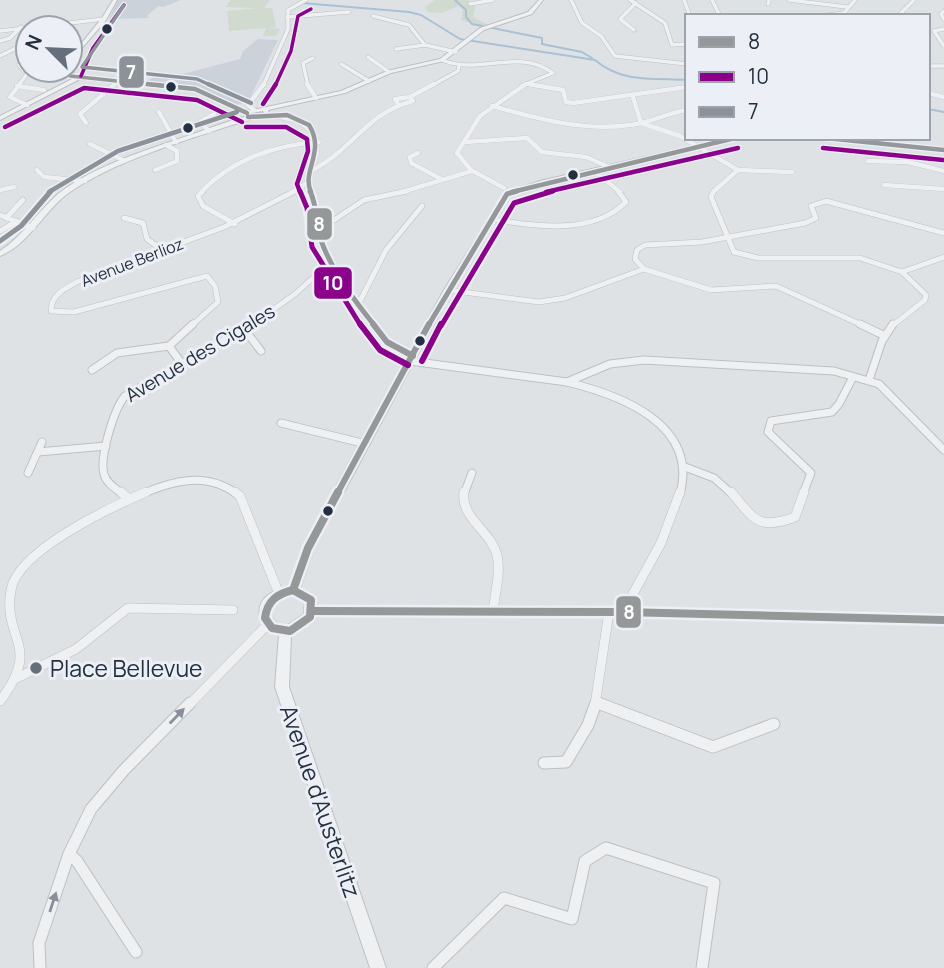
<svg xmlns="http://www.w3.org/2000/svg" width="944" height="968" viewBox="0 0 944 968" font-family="Manrope,sans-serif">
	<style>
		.built { fill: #ccd2d9 }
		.green { fill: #d0dace }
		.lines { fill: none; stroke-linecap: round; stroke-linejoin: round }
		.stream { stroke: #aac0d4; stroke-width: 2 }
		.minor-far5-casing { stroke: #bdc0c3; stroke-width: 4.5 }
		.minor-far4-casing { stroke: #bdc0c3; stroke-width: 5 }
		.minor-far3-casing { stroke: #bdc0c3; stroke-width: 6 }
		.minor-far2-casing { stroke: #bdc0c3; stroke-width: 9 }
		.minor-far1-casing { stroke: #bdc0c3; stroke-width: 10 }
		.minor-casing { stroke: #bdc0c3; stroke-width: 13 }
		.tertiary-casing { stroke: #bdc0c3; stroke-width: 2 }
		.minor-far5 { stroke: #eef0f2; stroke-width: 3.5 }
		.minor-far4 { stroke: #eef0f2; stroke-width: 4.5 }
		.minor-far3 { stroke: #eef0f2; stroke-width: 5 }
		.minor-far2 { stroke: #eef0f2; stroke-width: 7 }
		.minor-far1 { stroke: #eef0f2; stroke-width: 9 }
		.minor { stroke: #eef0f2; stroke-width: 11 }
		.tertiary { fill: #eef0f2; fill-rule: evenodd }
		.bus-1-far4-casing { stroke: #ecf0f6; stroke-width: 6 }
		.bus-1-far3-casing { stroke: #ecf0f6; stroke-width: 7 }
		.bus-1-far2-casing { stroke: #ecf0f6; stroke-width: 9 }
		.bus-1-far1-casing { stroke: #ecf0f6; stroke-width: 10 }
		.bus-1-casing { stroke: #ecf0f6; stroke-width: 13 }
		.bus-2-far3-casing { stroke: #ecf0f6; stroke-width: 6 }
		.bus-2-far2-casing { stroke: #ecf0f6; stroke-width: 7 }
		.bus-2-far1-casing { stroke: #ecf0f6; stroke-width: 9 }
		.bus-2-casing { stroke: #ecf0f6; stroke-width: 10 }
		.bus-3-far2-casing { stroke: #ecf0f6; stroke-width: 6 }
		.bus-3-far1-casing { stroke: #ecf0f6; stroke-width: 7 }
		.bus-3-casing { stroke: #ecf0f6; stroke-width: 9 }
		.bus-1-far4 { stroke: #959799; stroke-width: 3.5 }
		.bus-1-far3 { stroke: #959799; stroke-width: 4.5 }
		.bus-1-far2 { stroke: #959799; stroke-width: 5 }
		.bus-1-far1 { stroke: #959799; stroke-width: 6 }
		.bus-1 { stroke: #959799; stroke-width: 8 }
		.bus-2-far3 { stroke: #8b008b; stroke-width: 3.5 }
		.bus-2-far2 { stroke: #8b008b; stroke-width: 4.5 }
		.bus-2-far1 { stroke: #8b008b; stroke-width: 5 }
		.bus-2 { stroke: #8b008b; stroke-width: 6 }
		.bus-3-far2 { stroke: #8d9298; stroke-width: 3.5 }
		.bus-3-far1 { stroke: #8d9298; stroke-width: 4.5 }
		.bus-3 { stroke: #8d9298; stroke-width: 5 }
		.oneway { fill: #899099 }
		.bus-dot { fill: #243040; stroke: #ecf0f6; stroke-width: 2.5 }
		.poi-dot { fill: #656e7a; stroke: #ecf0f6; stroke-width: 2.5 }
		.labels { text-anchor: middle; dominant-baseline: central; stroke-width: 6; stroke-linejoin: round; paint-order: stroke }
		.far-street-label { font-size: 16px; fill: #243040; stroke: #ecf0f6 }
		.street-label { font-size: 19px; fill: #243040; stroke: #ecf0f6 }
		.near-poi-label { font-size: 23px; fill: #243040; stroke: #ecf0f6; text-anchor: start }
		.near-street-label { font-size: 23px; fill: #243040; stroke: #ecf0f6 }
		.line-badge { stroke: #ecf0f6; stroke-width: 2.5 }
		.badge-label { font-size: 19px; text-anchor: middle; font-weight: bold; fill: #fff }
	</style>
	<rect width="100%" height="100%" fill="#dfe2e5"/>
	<!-- built -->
	<g class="built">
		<path d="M118,0H181L163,7L158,6L147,16L150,18L109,19Z"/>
		<path d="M258,39L278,40L248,102L236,105L200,87L147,81L161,73L179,75L240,59L243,51Z"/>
	</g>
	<!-- green -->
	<g class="green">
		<path d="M231,0H270L264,8H272L276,27L269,28L280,29L276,36H263L266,28L229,31L227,11L258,8L225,7Z"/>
		<path d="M435,0H468L475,8L473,17L488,25L481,27L461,20L463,10L458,6L441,13L428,12L425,7Z"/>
	</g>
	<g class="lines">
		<!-- stream -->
		<g class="stream">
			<path d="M455,0L466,10V17L472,24L542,38V44L582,52L592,58"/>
			<path d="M302,3L409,12L421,15L460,39L595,60C621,83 654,78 687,80"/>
			<path d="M928,109L944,112"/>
		</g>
		<!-- minor-far5 casing -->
		<g class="minor-far5-casing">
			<g id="minor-far5">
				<path d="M571,0L582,23L601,36L615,56L687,64"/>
				<path d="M630,0L665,23L672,45L687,44"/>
				<path d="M684,0L690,16"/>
				<path d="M712,0L720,16"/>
				<path d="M789,0L847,7"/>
				<path d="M470,4L493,0"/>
				<path d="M768,4L769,0"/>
				<path d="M944,11L941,14L944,19"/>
				<path d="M373,16L409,25L425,45L456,52"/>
				<path d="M822,16L844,13L855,0"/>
				<path d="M898,16L914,0"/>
				<path d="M287,17L349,12"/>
				<path d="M944,29L934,31L944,46"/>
				<path d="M634,30L620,19L636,3"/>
				<path d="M0,31L104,19"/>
				<path d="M0,41L10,38L21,27"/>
				<path d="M396,49L425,45"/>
				<path d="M0,56L28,42"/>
				<path d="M368,57L389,72"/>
				<path d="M442,60C480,76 518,47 553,73L521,86"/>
				<path d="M341,64L369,81"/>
				<path d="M928,66H944"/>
				<path d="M528,84L538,86"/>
				<path d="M18,86L27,74L19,65L28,55"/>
				<path d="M113,86L121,79"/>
				<path d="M263,86L288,29V10L306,0"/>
				<path d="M308,86L303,63L313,58"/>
				<path d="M431,86L458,71L459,66"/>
			</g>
		</g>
		<!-- minor-far4 casing -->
		<g class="minor-far4-casing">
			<g id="minor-far4">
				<path d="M20,84L10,97L27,105"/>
				<path d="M307,84L316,98"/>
				<path d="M528,84L563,90L566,102L573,103L687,87"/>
				<path d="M17,86L44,90"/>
				<path d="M928,93L944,97"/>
				<path d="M633,97L641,123L680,136L738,170L713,192"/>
				<path d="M398,104L395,99L410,97L434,84"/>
				<path d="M492,106C536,118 584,132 630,125C650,123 667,113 687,110"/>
				<path d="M254,110L248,105L264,84"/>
				<path d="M159,112L176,142"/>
				<path d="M267,114L298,121L314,133L317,153L307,183L311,192"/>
				<path d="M86,123L80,114L115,84"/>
				<path d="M209,131L200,122L214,114"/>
				<path d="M466,142L527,138L542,152L586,157L609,167"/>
				<path d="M90,144L123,160"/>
				<path d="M418,153L410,157L411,163L441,179"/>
				<path d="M868,161L908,162L944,171"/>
				<path d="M37,170L44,177L85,181"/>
				<path d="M155,170L177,161V151L166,145"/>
				<path d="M313,170C352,150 368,112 413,101L410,97"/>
				<path d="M738,170L792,172"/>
				<path d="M594,171L620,192"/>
				<path d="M884,185L944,189"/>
				<path d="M504,188L471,170L457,153L480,116L526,84"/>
				<path d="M0,190L14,187"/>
				<path d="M201,192C233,159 274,145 319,142"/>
				<path d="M292,192L307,183"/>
				<path d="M402,192L472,171"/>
			</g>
		</g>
		<!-- minor-far3 casing -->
		<g class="minor-far3-casing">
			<g id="minor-far3">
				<path d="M203,191L198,196L203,206L235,224"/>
				<path d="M310,191C318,208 316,226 322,243C332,270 357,304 375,326"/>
				<path d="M714,191L711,197L734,252L758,258H860L902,272"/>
				<path d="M0,215L33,228"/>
				<path d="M6,218L23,200"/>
				<path d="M124,218L143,223L147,239L162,250"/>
				<path d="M491,219C534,226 592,236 626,202L618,191"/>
				<path d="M319,230L364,200L407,191"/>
				<path d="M0,231L17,221"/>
				<path d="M644,269L635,259L637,250L645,245L702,242L805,223L816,218L811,206L826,201L944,233"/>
				<path d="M448,290L539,302L565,298L644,269L711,290L776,286L864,326"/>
				<path d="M358,305L386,250L422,206"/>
				<path d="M191,326L218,302L215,286L207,276L74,312L51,311C51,294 66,288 79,281L224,227L295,191"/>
				<path d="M250,326L295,294L332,261"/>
				<path d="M892,326L925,300L926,295L902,272L944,257"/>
			</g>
		</g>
		<!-- minor-far2 casing -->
		<g class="minor-far2-casing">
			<g id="minor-far2">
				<path d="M373,324L387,342L413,356"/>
				<path d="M860,324L883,335"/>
				<path d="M245,330L261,351"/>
				<path d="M410,361L567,382L610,364L644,360L834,371L879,384L944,450"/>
				<path d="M182,364L169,346L193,324"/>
				<path d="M92,370L117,353L169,346"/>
				<path d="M869,380L882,341L893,324"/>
				<path d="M567,382C620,395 699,424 680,494"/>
				<path d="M281,423L366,444"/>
				<path d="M38,452L106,446"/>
				<path d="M685,467L714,478L732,494"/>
				<path d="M28,473L42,442"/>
				<path d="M123,494C116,489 106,483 104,474C99,458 114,409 125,396L253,324"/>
				<path d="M142,494C174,480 207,472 237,494"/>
				<path d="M464,494L472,473"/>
				<path d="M803,494L811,473L768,432L771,421L832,412L839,404L853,377"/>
			</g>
		</g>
		<!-- minor-far1 casing -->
		<g class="minor-far1-casing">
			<g id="minor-far1">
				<path d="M121,492L129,499"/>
				<path d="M235,492L240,496L279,594"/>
				<path d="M464,492C460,518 491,531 497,555C501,573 495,593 493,611"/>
				<path d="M731,492C754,519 758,531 795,517L804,492"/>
				<path d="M623,612L661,543L680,492"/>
				<path d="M17,678L76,649L128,608L233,610"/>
				<path d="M0,701C43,645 2,640 11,590C17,551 111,507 146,492"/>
				<path d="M598,703L602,705"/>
				<path d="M189,705L268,624"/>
				<path d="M595,705L609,612"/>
			</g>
		</g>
		<!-- minor casing -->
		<g class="minor-casing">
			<g id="minor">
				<path d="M598,703L713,747L774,724"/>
				<path d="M544,763L566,762L588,725L596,703"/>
				<path d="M69,854L77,861L136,952"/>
				<path d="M40,968L39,943L69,854L91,809L124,770L190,703"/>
				<path d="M433,968L504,898L572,919L585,861L606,848L714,883L702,968"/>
			</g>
		</g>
		<!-- tertiary casing -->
		<g class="tertiary-casing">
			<g id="tertiary">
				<path d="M113,0H117L106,20L76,55L73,75L195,87L248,111L341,91L387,71L440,59L480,28L528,12L539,0H543L532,14L484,30L444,61L391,73L345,93L268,110L269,115C243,120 218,130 192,138C151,152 107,167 70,192C44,210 30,244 0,256V251C23,236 37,212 58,194C94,165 153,148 196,133C219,125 240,116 264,113L263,111L245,114L194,91L80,79L0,120V116L74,78L67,76L70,70L72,55L102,18Z"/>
				<path d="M727,138H739L542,185L510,195L452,290L314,548L300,588L315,596L317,606L623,607L944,615V625L623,617L316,616L314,621L291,636L289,687L386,968H370L275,687L279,634L268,632C250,607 262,593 289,586L304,545L444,290L505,193L540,181ZM292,595L305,602L304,614L288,625L276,623L271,617C271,604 279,597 292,595Z"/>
				<path d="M821,138H845L944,148V152Z"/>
			</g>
		</g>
		<!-- minor-far5 -->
		<use href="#minor-far5" class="minor-far5"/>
		<!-- minor-far4 -->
		<use href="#minor-far4" class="minor-far4"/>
		<!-- minor-far3 -->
		<use href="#minor-far3" class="minor-far3"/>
		<!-- minor-far2 -->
		<use href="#minor-far2" class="minor-far2"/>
		<!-- minor-far1 -->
		<use href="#minor-far1" class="minor-far1"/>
		<!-- minor -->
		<use href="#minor" class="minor"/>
		<!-- tertiary -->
		<use href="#tertiary" class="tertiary"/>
		<!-- bus-1-far4 casing -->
		<g class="bus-1-far4-casing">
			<path id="bus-1-far4" d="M70,76L164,86"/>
		</g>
		<!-- bus-1-far3 casing -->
		<g class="bus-1-far3-casing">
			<g id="bus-1-far3">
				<path d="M147,84L195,89L247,113"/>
				<path d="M248,117L287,115L309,125C326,152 301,171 311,192"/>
				<path d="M826,138L944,150"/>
				<path d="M512,192L735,138"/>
			</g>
		</g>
		<!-- bus-1-far2 casing -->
		<g class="bus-1-far2-casing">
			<g id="bus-1-far2">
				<path d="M310,191C318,208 316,226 322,243C332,270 357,304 375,326"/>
				<path d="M428,326L507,194L517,191"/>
			</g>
		</g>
		<!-- bus-1-far1 casing -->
		<g class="bus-1-far1-casing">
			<g id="bus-1-far1">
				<path d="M373,324L387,342L413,356"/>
				<path d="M337,494L429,324"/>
			</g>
		</g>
		<!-- bus-1 casing -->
		<g class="bus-1-casing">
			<g id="bus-1">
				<path d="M293,590L308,548L338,492"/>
				<path d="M293,590L311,600L310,617L290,631L272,628L265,618C267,601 277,594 293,590Z"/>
				<path d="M313,611L623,612L944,620"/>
			</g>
		</g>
		<!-- bus-2-far3 casing -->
		<g class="bus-2-far3-casing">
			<g id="bus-2-far3">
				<path d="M81,76L93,48L124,5"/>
				<path d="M275,86L291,51L298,16L311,9"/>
			</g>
		</g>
		<!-- bus-2-far2 casing -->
		<g class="bus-2-far2-casing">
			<g id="bus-2-far2">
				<path d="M263,104L276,84"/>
				<path d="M5,127L84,88L197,100L242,122"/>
				<path d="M246,127H286L307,139L308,151L297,184L300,192"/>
				<path d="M823,148L943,160"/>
				<path d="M546,192L738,148"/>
			</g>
		</g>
		<!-- bus-2-far1 casing -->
		<g class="bus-2-far1-casing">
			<g id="bus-2-far1">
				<path d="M300,191L307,208L312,247L361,326"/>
				<path d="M441,326L514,203L553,191"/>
			</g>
		</g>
		<!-- bus-2 casing -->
		<g class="bus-2-casing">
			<g id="bus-2">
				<path d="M360,324L380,350L408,365"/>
				<path d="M422,361L441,324"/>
			</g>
		</g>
		<!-- bus-3-far2 casing -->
		<g class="bus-3-far2-casing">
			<path id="bus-3-far2" d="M124,5L82,67L197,79L212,86"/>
		</g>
		<!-- bus-3-far1 casing -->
		<g class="bus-3-far1-casing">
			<g id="bus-3-far1">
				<path d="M208,84L251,103"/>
				<path d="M49,192L118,151L237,112"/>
			</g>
		</g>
		<!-- bus-3 casing -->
		<g class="bus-3-casing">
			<path id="bus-3" d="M0,241L21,226L51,191"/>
		</g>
		<!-- bus-1-far4 -->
		<use href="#bus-1-far4" class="bus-1-far4"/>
		<!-- bus-1-far3 -->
		<use href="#bus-1-far3" class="bus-1-far3"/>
		<!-- bus-1-far2 -->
		<use href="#bus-1-far2" class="bus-1-far2"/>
		<!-- bus-1-far1 -->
		<use href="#bus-1-far1" class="bus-1-far1"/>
		<!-- bus-1 -->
		<use href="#bus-1" class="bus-1"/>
		<!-- bus-2-far3 -->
		<use href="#bus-2-far3" class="bus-2-far3"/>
		<!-- bus-2-far2 -->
		<use href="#bus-2-far2" class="bus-2-far2"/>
		<!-- bus-2-far1 -->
		<use href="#bus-2-far1" class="bus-2-far1"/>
		<!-- bus-2 -->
		<use href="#bus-2" class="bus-2"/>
		<!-- bus-3-far2 -->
		<use href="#bus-3-far2" class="bus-3-far2"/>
		<!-- bus-3-far1 -->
		<use href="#bus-3-far1" class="bus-3-far1"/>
		<!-- bus-3 -->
		<use href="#bus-3" class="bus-3"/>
	</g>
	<!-- one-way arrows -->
	<defs><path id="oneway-solid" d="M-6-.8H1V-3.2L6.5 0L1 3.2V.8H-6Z" transform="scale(1.75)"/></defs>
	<g class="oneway">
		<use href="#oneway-solid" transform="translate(177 716) rotate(-46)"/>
		<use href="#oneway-solid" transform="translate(53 902) rotate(-72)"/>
	</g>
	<!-- markers -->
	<g class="bus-dot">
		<circle cx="107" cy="29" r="6"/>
		<circle cx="171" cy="87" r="6"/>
		<circle cx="188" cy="128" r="6"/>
		<circle cx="573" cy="175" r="6"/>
		<circle cx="420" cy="341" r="6"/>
		<circle cx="328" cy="511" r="6"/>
	</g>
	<circle class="poi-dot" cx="36" cy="668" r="7"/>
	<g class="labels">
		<!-- far-street labels -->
		<g class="far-street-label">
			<text transform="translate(132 262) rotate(-21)">Avenue Berlioz</text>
		</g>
		<!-- street labels -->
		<g class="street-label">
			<text transform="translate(200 353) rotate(-31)">Avenue des Cigales</text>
		</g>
		<!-- near-poi labels -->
		<g class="near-poi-label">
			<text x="50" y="668">Place Bellevue</text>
		</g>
		<!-- near-street labels -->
		<g class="near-street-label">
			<text transform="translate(321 801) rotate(71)">Avenue d'Austerlitz</text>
		</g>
	</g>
	<g class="line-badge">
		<rect x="118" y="55" width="27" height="34" rx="7" fill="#8d9298"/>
		<rect x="306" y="207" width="27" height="34" rx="7" fill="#959799"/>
		<rect x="313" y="266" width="40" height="34" rx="7" fill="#8b008b"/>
		<rect x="615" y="595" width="27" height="34" rx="7" fill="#959799"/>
	</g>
	<g class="badge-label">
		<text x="131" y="79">7</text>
		<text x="319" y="231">8</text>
		<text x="333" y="290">10</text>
		<text x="629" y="619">8</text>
	</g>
	<!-- legend -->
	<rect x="685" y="14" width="245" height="126" fill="#ecf0f6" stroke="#9ca3ad" stroke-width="2"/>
	<rect x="699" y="37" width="35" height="10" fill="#959799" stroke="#9ca3ad" stroke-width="2"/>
	<text x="748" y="49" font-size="21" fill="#243040">8</text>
	<rect x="699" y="72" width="35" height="10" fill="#8b008b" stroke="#9ca3ad" stroke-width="2"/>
	<text x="748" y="84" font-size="21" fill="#243040">10</text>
	<rect x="699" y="107" width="35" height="10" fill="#8d9298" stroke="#9ca3ad" stroke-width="2"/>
	<text x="748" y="119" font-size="21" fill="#243040">7</text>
	<!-- north arrow -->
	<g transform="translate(49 49) rotate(294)"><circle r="33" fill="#ecf0f6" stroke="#9ca3ad" stroke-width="2"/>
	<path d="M0-5L12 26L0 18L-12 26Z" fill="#656e7a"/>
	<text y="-10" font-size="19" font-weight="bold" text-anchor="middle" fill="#243040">N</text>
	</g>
</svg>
